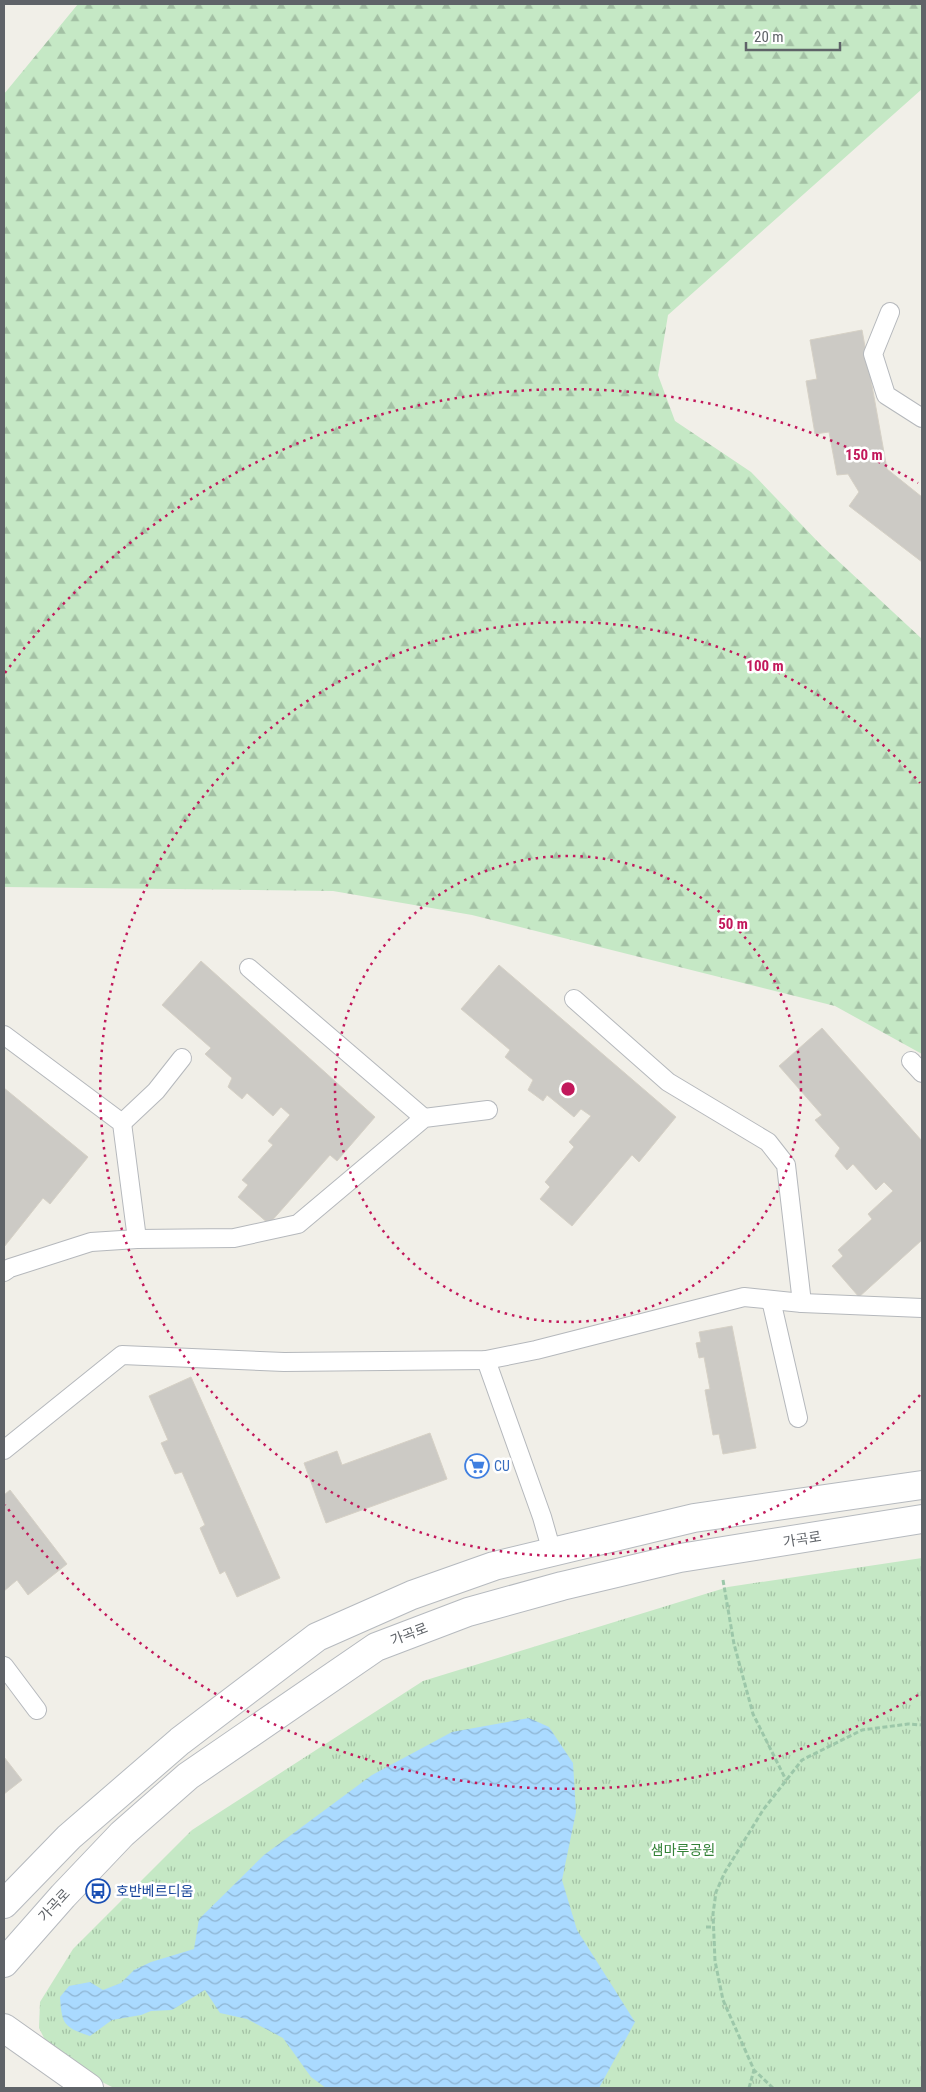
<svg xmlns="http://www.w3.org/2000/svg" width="926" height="2092" viewBox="0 0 926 2092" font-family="'Roboto Condensed','Noto Sans KR',sans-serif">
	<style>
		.forest { fill: url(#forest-firs) }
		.park { fill: url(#park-tufts) }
		.water { fill: url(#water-waves) }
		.building { fill: #cccac5; stroke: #d6d1c6 }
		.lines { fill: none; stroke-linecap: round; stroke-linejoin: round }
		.lane-casing { stroke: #b5b8bc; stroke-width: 20 }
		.street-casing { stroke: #b5b8bc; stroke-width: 30 }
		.secondary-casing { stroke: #b6babf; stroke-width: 30 }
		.path { stroke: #9cc7a9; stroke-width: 3; stroke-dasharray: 5 2.5; stroke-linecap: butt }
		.lane { stroke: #fff; stroke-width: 18 }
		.street { stroke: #fff; stroke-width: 28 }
		.secondary { stroke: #fff; stroke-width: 28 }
		.ring { fill: none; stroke: #c2185b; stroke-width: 2.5; stroke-dasharray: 2.5 5 }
		.labels { text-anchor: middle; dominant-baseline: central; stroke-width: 5; stroke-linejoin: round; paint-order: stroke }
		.shop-label { font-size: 14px; fill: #366cbe; stroke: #fff; text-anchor: start }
		.street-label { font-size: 14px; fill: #5f6368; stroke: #fff }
		.park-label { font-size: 14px; fill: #348238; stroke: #fff }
		.transit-label { font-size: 14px; fill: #164399; stroke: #fff; text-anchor: start }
		.centre { fill: #c2185b; stroke: #fff; stroke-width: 2.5 }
		.ring-label { font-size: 15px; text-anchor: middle; font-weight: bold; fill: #c2185b; stroke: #fff; stroke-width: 5; stroke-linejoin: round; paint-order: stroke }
	</style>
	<defs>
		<pattern id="forest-firs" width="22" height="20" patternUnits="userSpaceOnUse" patternTransform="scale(1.25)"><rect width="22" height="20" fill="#c5e8c5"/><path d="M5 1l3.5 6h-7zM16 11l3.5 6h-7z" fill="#a3c0a4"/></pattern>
		<pattern id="park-tufts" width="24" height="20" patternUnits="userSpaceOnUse" patternTransform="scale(1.25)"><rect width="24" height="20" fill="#c5e8c5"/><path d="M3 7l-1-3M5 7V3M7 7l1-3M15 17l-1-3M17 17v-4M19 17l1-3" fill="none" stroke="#a3c0a4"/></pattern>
		<pattern id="water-waves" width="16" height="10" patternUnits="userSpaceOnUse" patternTransform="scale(1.25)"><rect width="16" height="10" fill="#aadaff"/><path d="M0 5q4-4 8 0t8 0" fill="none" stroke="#8eb4d2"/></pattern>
	</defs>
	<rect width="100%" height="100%" fill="#f1efe8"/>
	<!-- forest -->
	<path class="forest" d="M78,4H922V89L668,315L658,375L675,421L751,472L821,545L922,639V1054L835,1006L472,915L333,891L4,887V94Z"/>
	<!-- park -->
	<path class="park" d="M922,1558V2088H114L54,2058L39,2028L40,2002L73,1949L192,1830L423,1681L728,1587Z"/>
	<!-- water -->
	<path class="water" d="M529,1718L549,1727L573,1763L576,1812L562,1880L577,1930L635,2022L599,2088H326L311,2077L283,2038L247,2019L220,2013L205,1990L172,2010L151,2011L141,2015L112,2020L90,2036C63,2027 62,2024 60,1997L69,1986L90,1982L103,1990L121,1983L134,1970L151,1962L194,1949L199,1919L264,1855L372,1775L452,1732Z"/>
	<!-- building -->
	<g class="building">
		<path d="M862,330L887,469L922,497V562L849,506L859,492L848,474L837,475L829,432L815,434L806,381L817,379L810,340Z"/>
		<path d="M201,961L375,1117L337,1161L330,1155L269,1224L238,1197L248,1185L242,1180L273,1145L268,1141L290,1115L281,1107L273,1116L247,1093L242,1099L228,1087L232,1078L205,1054L211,1048L162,1005Z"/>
		<path d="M499,965L676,1117L639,1162L632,1155L572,1226L540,1199L550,1187L545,1182L574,1147L569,1142L591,1116L581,1109L574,1117L547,1095L543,1101L528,1090L533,1080L505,1057L510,1050L461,1009Z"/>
		<path d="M822,1028L922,1141V1240L859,1297L832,1266L843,1256L838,1250L872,1219L868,1214L893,1191L884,1182L876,1190L853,1164L847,1170L835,1156L840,1148L815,1120L822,1115L779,1066Z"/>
		<path d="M4,1088L88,1157L50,1204L43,1198L4,1247Z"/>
		<path d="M732,1326L756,1448L723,1454L719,1434L713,1435L705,1390L710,1389L704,1357L699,1358L696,1343L701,1342L699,1332Z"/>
		<path d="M191,1377L280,1578L237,1597L225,1571L220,1574L200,1528L205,1525L182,1472L175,1474L161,1443L168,1440L149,1396Z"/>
		<path d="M430,1433L447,1479L326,1523L304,1463L337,1451L342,1465Z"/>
		<path d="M10,1490L67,1564L28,1595L17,1580L4,1591V1495Z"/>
		<path d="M4,1757L22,1780L4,1794Z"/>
	</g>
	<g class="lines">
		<!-- lane casing -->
		<g class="lane-casing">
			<g id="lane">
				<path d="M890,312L873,354L886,395L922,418"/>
				<path d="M249,968L424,1118"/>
				<path d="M574,999L668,1082L768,1142L786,1165L802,1303"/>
				<path d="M4,1035L122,1123L137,1239"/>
				<path d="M911,1061L922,1073"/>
				<path d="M122,1123L156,1091L182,1058"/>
				<path d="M4,1272L10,1268L91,1242L137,1239L234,1238L298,1224L424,1118L488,1110"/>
				<path d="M771,1300L798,1418"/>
				<path d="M486,1360L542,1517L552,1552"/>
				<path d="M4,1450L122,1355L284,1362L486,1360L536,1350L744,1297L802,1303L922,1308"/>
				<path d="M4,1666L37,1710"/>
			</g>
		</g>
		<!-- street casing -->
		<g class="street-casing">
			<path id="street" d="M4,2028L89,2088"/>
		</g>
		<!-- secondary casing -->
		<g class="secondary-casing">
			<g id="secondary">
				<path d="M4,1904L69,1837L180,1741L317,1637L412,1595L494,1566L694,1518L922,1485"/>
				<path d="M4,1963L63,1896L122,1834L188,1776L376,1647L468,1612L562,1586L680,1558L922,1519"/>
			</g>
		</g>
		<!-- path -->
		<g class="path">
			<path d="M723,1580L734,1644L753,1714L786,1780"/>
			<path d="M706,1927H713"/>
			<path d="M749,2088L754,2070"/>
			<path d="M773,2088L754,2070L723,2000L715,1961L713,1914L716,1892L725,1872L763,1810L802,1760L862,1730L908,1724L922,1725"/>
		</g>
		<!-- lane -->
		<use href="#lane" class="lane"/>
		<!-- street -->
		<use href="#street" class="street"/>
		<!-- secondary -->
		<use href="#secondary" class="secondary"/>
	</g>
	<!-- distance rings -->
	<g class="ring">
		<circle cx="568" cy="1089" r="233"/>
		<path d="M920 1395A467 467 0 1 1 920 783"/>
		<path d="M918 1695A700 700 0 0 1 5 1505M5 673A700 700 0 0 1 918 483"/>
	</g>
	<!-- icons -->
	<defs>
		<g id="supermarket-ring" transform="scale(1.25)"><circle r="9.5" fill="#fff" stroke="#3f7fe0" stroke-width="1.5"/><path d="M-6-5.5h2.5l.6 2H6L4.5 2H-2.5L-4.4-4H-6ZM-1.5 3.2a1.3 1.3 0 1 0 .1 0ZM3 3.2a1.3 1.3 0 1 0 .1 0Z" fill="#3f7fe0"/></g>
		<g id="bus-ring" transform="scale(1.25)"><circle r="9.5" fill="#fff" stroke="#1a4fb4" stroke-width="1.5"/><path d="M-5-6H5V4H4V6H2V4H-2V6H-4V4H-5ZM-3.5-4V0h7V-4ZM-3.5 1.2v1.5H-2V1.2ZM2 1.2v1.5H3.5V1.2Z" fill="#1a4fb4"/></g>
	</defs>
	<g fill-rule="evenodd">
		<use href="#supermarket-ring" x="477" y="1466"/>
		<use href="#bus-ring" x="98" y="1891"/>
	</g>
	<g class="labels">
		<!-- shop labels -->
		<g class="shop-label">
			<text x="494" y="1466">CU</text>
		</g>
		<!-- street labels -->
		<g class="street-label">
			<text transform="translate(802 1539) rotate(-9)">가곡로</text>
			<text transform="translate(409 1634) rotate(-21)">가곡로</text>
			<text transform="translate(54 1905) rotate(-47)">가곡로</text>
		</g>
		<!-- park labels -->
		<g class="park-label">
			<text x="683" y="1850">샘마루공원</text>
		</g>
		<!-- transit labels -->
		<g class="transit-label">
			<text x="116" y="1891">호반베르디움</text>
		</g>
	</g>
	<circle cx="568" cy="1089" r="8" class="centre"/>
	<g class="ring-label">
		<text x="864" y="460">150 m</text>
		<text x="765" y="671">100 m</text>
		<text x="733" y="929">50 m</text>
	</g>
	<!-- border -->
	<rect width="926" height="2092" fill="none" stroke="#5f6368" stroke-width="10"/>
	<!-- scale -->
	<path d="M746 42v8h94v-8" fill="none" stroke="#5f6368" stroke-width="2.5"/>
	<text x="754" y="42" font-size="15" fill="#5f6368" stroke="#ffffff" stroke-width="4" paint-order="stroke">20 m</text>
</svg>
